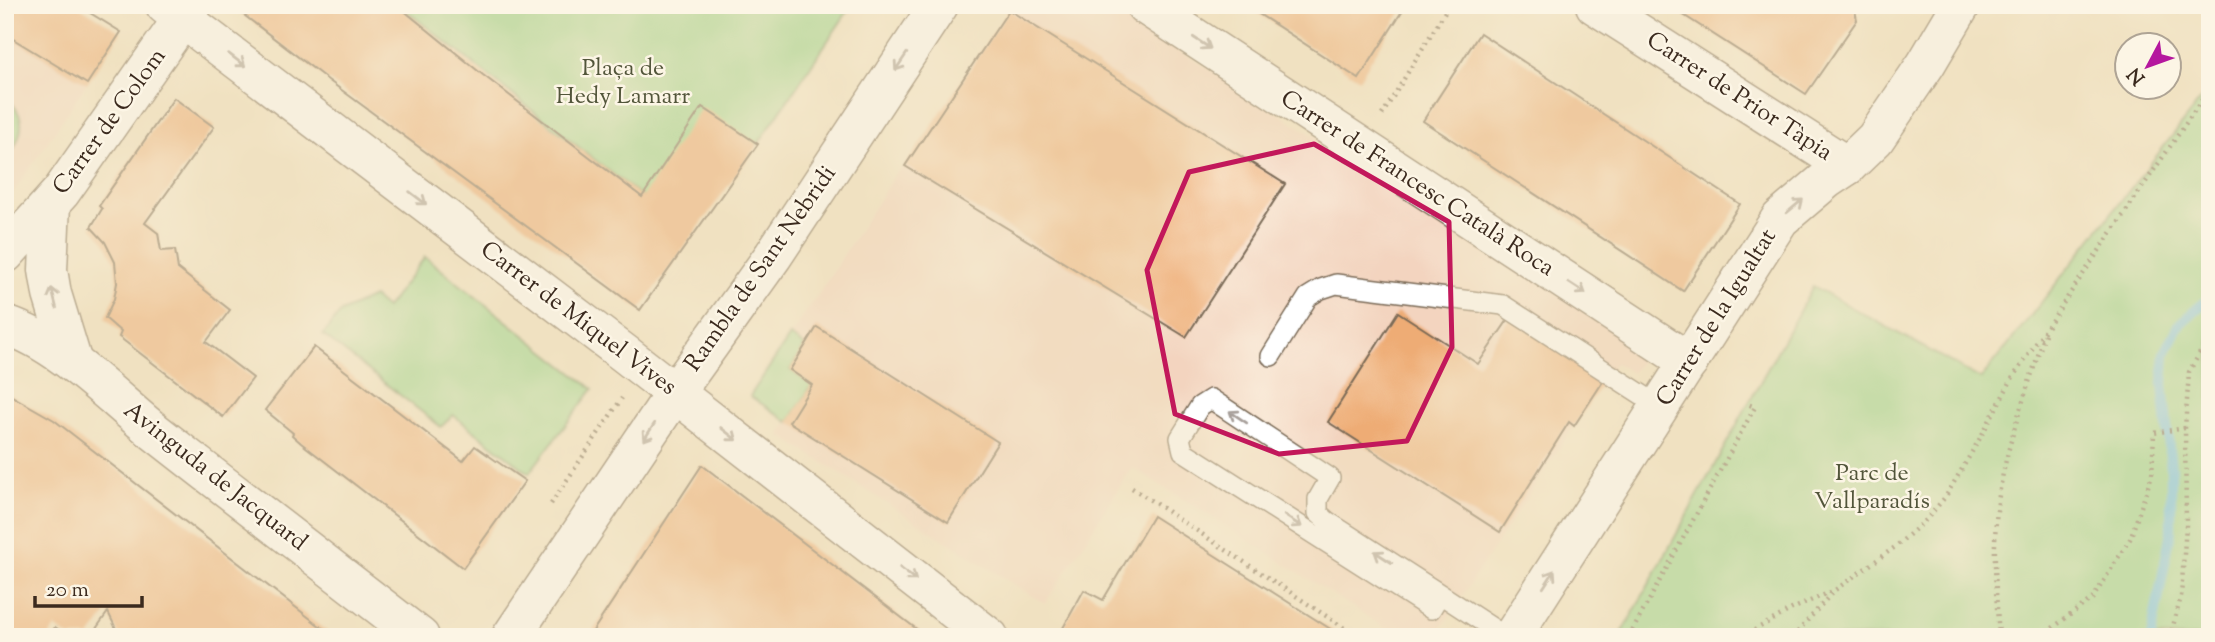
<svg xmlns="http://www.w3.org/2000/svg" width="2215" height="642" viewBox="0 0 2215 642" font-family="'Sorts Mill Goudy',serif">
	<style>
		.built { fill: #f3d4bf }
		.green { fill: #96d68c; stroke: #688055; stroke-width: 2 }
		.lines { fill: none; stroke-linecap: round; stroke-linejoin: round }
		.stream { stroke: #6cc3e9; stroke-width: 10 }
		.building { fill: #eeac74 }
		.lane-casing { stroke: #7a6a57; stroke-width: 22 }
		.street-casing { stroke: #7a6a57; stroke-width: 41 }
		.path { stroke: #7a6a57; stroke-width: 4.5; stroke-dasharray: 2 5; stroke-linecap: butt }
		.lane { stroke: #fff; stroke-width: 19 }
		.street { stroke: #fff; stroke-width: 38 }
		.oneway { stroke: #a79f9a }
		.marked { fill: none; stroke: #c2185b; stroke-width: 5; stroke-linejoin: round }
		.labels { text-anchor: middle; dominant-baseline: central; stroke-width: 5; stroke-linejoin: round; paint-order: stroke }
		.park-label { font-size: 24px; fill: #52553a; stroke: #fcf5e5 }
		.street-label { font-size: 24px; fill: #3b2a1e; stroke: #fcf5e5 }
	</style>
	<rect width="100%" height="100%" fill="#fcf5e5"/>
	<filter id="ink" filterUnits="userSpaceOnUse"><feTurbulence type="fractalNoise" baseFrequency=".0143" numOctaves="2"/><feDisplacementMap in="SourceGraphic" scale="14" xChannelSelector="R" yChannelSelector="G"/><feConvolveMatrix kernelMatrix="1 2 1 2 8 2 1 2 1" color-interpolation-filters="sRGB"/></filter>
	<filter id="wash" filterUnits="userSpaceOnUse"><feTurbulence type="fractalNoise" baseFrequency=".00686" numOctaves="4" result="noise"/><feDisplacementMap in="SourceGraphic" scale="28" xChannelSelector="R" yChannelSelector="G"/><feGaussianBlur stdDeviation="1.57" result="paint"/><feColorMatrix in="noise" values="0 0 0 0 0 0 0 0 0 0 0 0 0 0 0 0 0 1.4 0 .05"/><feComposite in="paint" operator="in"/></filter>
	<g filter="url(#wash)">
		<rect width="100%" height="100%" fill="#f0e1c1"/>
		<!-- built -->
		<g class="built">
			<path d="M5,5H77L121,32L5,205Z"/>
			<path d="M1012,5H1109L1649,349L1632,373L1615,363L1435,637H1400L1132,467L1045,604L780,435L788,422L750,396L821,290L896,173L905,166Z"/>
		</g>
		<!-- green -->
		<g class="green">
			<path d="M399,5H852L758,144L642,197Z"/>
			<path d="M2210,88V637H1620L1813,286L1981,379Z"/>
			<path d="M5,97C33,120 19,138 5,164Z"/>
			<path d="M425,257L593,389L529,473L453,415L441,427L323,335L341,312L373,297L386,308Z"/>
			<path d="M790,336L805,346L790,370L812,385L789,422L750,396Z"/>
		</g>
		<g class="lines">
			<!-- stream -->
			<path class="stream" d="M2151,637L2171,531V469L2163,384L2165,353L2179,325L2210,297"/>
		</g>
		<g id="blocks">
			<!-- building -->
			<g class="building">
				<path d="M5,5H77L121,32L87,84L5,34Z"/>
				<path d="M245,5H397L483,75L642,197L702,107L758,144L640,310L328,80L240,12Z"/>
				<path d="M1245,5H1406L1359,79Z"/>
				<path d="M1668,5H1854L1857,20L1806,94Z"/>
				<path d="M1009,10L1285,184L1186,337L905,166Z"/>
				<path d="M1480,33L1740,204L1683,291L1423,121Z"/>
				<path d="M174,98L214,127L145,223L158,233L161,251L175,250L178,269L230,310L206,342L253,378L223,417L119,337L121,332L105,318L114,299L117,283L115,262L105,242L91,227L102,209L99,206Z"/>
				<path d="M1398,312L1478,364L1510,317L1604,380L1574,426L1569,422L1500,532L1328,422Z"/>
				<path d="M817,327L998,442L948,522L789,422L812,385L790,370Z"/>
				<path d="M314,347L463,461L475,446L525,481L463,568L301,443L292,435L293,433L265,410Z"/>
				<path d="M5,392L54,420L334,637H120L108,612L90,637H69L55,627L49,637H5Z"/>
				<path d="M702,465L927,637H589Z"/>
				<path d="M1153,516L1343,637H1058L1084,590L1103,600Z"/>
			</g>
		</g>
	</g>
	<g filter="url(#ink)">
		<use href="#blocks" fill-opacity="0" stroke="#7a6a57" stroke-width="2"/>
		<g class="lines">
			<!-- lane casing -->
			<g class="lane-casing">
				<g id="lane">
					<path d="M1271,356L1308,297L1321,289L1336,284L1503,305L1661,407"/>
					<path d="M1440,594L1431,609L1183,451L1180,438L1200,406L1211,399L1330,478L1318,499V513L1327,521L1440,594L1506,637"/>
				</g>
			</g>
			<!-- street casing -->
			<g class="street-casing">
				<g id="street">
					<path d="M165,5L625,354L989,637"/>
					<path d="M1145,5L1689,362"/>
					<path d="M1595,5L1847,166"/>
					<path d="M51,204L48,270L52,294L73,363"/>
					<path d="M5,254L61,192L192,5"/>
					<path d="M5,325C61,343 110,396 155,432C243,501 332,569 420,637"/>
					<path d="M511,637L675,393L773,256L939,5"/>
					<path d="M1512,637L1780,219L1826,180L1847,166L1875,139L1926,64L1961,5"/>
				</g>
			</g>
			<!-- path -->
			<g class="path">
				<path d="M1382,115L1449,5"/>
				<path d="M1132,488L1358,637"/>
				<path d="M551,504L622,398"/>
				<path d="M1629,637L1755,407L1747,404"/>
				<path d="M1742,637L1792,609L1835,590L1895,547L1926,520L1946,496L1979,440L2013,377L2210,88"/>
				<path d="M1793,637L1832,593"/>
				<path d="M1999,637C1996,592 1992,547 1998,502C2006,444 2028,387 2046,331"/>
				<path d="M2005,637L2047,632L2093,598L2130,539L2152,475L2154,433L2185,428"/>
				<path d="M2170,637L2181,597L2186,525L2185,428L2189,372L2210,335"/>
			</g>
			<!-- lane -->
			<use href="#lane" class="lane"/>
			<!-- street -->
			<use href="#street" class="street"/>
		</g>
		<!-- one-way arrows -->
		<defs><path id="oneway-shaft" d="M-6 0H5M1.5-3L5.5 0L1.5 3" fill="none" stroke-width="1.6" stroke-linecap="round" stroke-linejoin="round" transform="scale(1.75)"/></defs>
		<g class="oneway">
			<use href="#oneway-shaft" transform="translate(1202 43) rotate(33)"/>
			<use href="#oneway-shaft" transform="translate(237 60) rotate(37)"/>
			<use href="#oneway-shaft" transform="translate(901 62) rotate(124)"/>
			<use href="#oneway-shaft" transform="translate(418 198) rotate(37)"/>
			<use href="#oneway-shaft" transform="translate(1795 206) rotate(-40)"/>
			<use href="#oneway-shaft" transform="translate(1577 288) rotate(33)"/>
			<use href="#oneway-shaft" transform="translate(54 298) rotate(-104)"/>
			<use href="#oneway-shaft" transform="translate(1238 417) rotate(-146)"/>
			<use href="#oneway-shaft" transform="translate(649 432) rotate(123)"/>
			<use href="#oneway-shaft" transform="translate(729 434) rotate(38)"/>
			<use href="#oneway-shaft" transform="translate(1293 521) rotate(33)"/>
			<use href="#oneway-shaft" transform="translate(1383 557) rotate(-147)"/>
			<use href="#oneway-shaft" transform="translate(908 574) rotate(38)"/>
			<use href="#oneway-shaft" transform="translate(1549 579) rotate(-57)"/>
		</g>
	</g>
	<!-- marked area -->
	<path d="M0 0H2215V642H0ZM1314,144L1449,222L1452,347L1407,441L1279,454L1175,414L1147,270L1189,172Z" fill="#f0e1c1" fill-opacity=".55" fill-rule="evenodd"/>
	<path class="marked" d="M1314,144L1449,222L1452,347L1407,441L1279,454L1175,414L1147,270L1189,172Z"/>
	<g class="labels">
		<!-- park labels -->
		<g class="park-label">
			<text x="623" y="69">Plaça de<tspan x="623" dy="28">Hedy Lamarr</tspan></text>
			<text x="1872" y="474">Parc de<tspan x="1872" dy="28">Vallparadís</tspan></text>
		</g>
		<!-- street labels -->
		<g class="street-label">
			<text transform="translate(1739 97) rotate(33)">Carrer de Prior Tàpia</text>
			<text transform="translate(110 122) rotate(-54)">Carrer de Colom</text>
			<text transform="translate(1417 184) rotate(33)">Carrer de Francesc Català Roca</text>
			<text transform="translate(761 269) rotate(-55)">Rambla de Sant Nebridi</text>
			<text transform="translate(1717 318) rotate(-58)">Carrer de la Igualtat</text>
			<text transform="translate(578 319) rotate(37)">Carrer de Miquel Vives</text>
			<text transform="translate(215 477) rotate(38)">Avinguda de Jacquard</text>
		</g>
	</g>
	<!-- margin -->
	<rect width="2215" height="642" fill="none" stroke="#fcf5e5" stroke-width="28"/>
	<!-- north arrow -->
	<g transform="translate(2148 66) rotate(229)"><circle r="33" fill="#fcf5e5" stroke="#afa495" stroke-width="2"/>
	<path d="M0-5L12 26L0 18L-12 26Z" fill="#b5179e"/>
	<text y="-10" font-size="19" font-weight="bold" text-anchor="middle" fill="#3b2a1e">N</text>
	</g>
	<!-- scale -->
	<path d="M35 596v10h107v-10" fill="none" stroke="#3b2a1e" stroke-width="3.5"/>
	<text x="46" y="596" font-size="21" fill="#3b2a1e" stroke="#fcf5e5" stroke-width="5" paint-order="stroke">20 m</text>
</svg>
